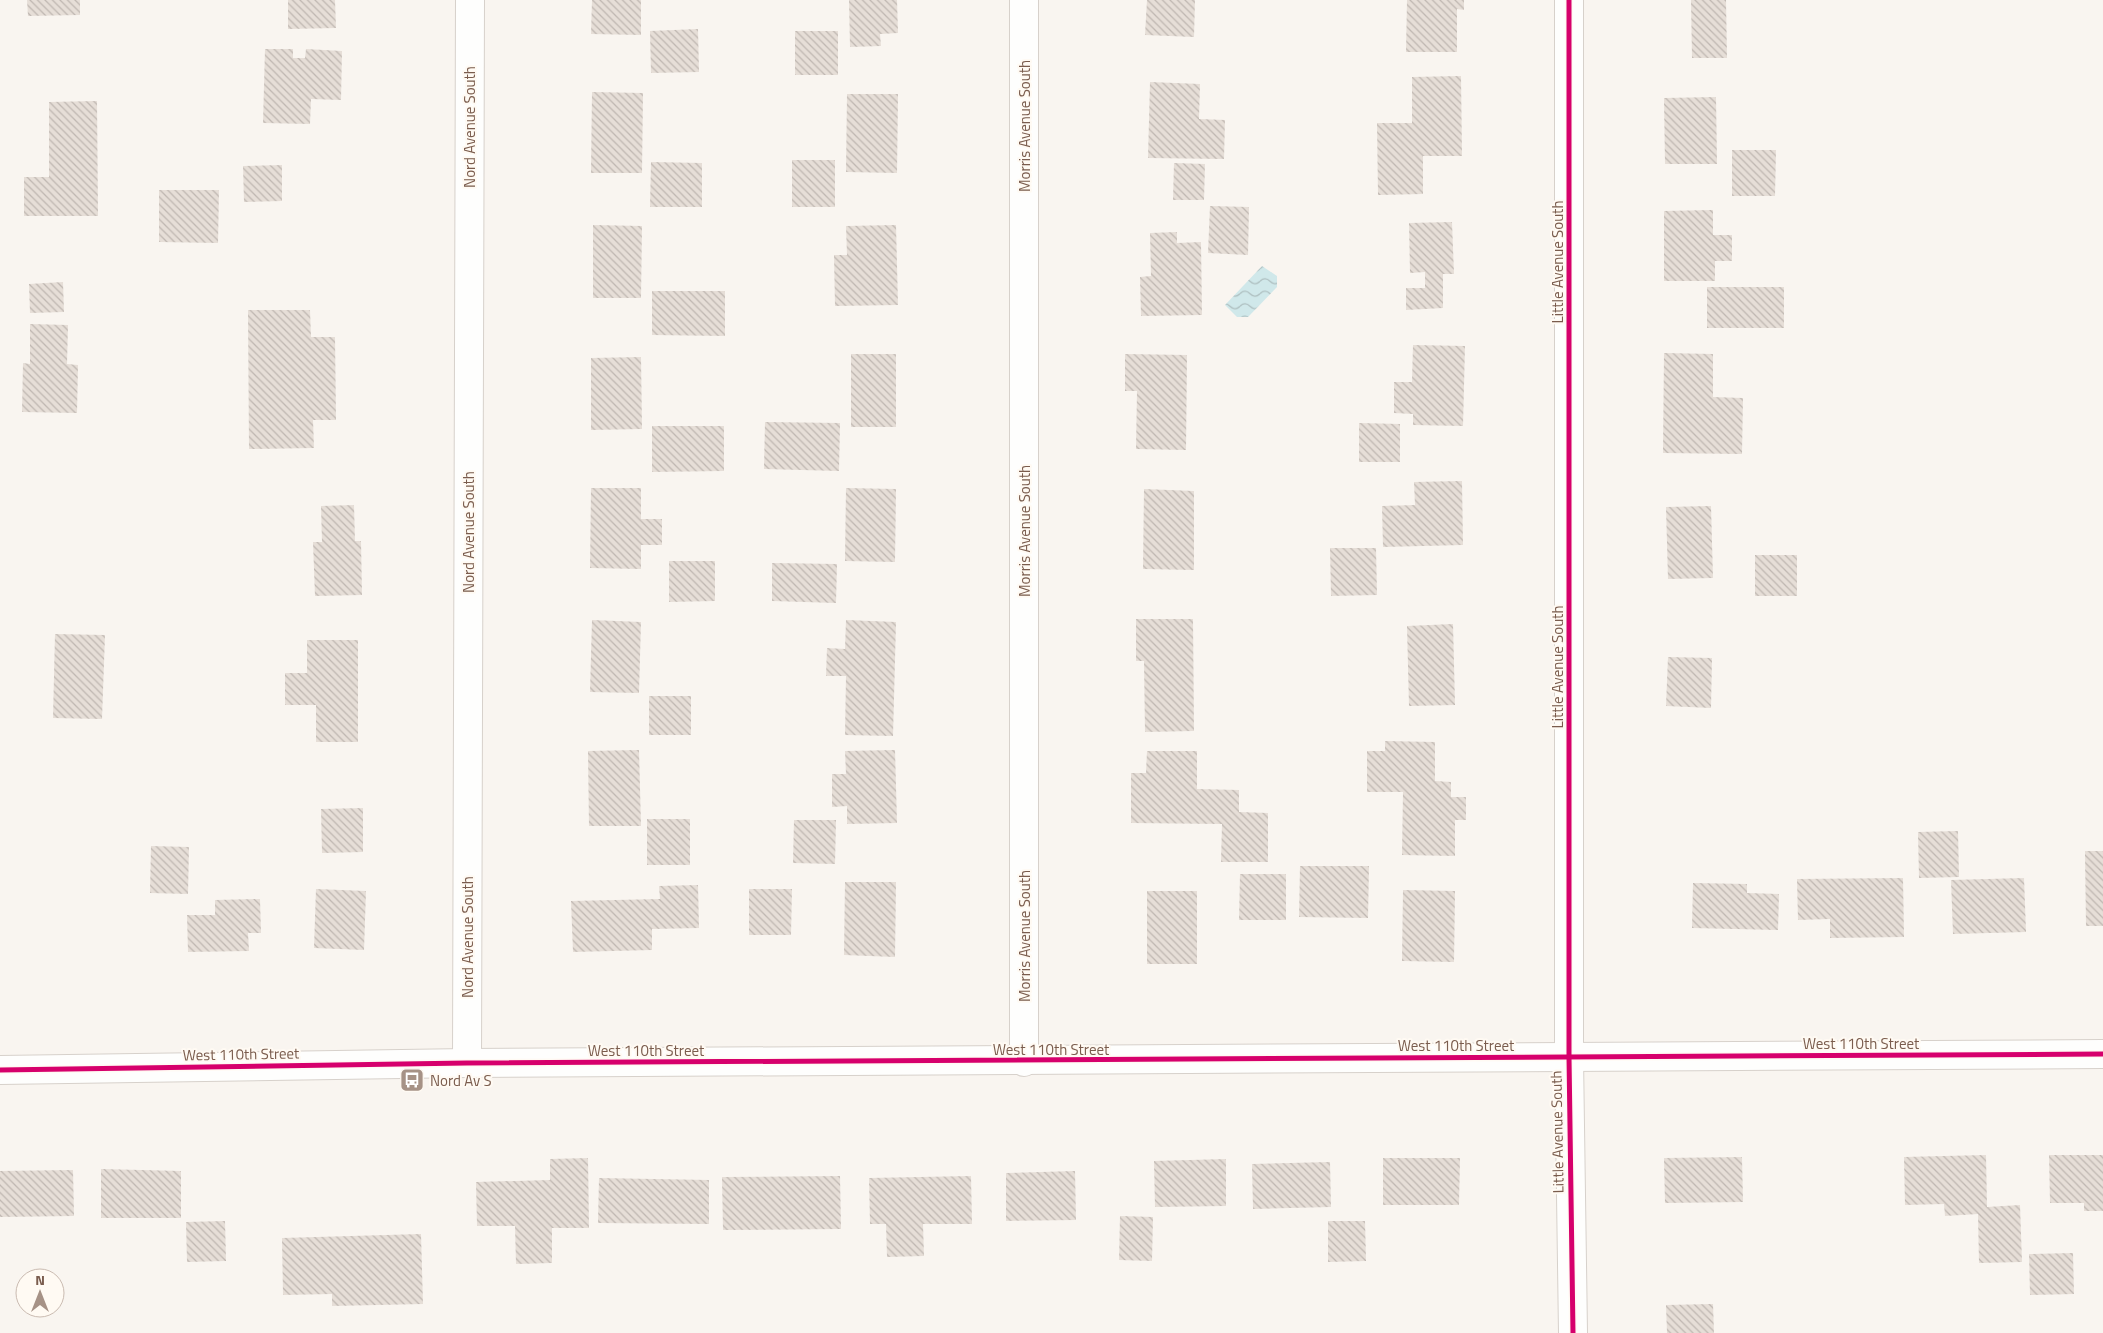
<svg xmlns="http://www.w3.org/2000/svg" width="2103" height="1333" viewBox="0 0 2103 1333" font-family="'Titillium Web',sans-serif">
	<style>
		.water { fill: url(#water-waves) }
		.building { fill: url(#building-back-hatch) }
		.lines { fill: none; stroke-linecap: round; stroke-linejoin: round }
		.minor-casing { stroke: #d7d1cb; stroke-width: 30 }
		.tertiary-casing { stroke: #d7d1cb; stroke-width: 30 }
		.minor { stroke: #fefefd; stroke-width: 28 }
		.tertiary { stroke: #fefefd; stroke-width: 28 }
		.cycleway-casing { stroke: #fffaf3; stroke-width: 8 }
		.cycleway { stroke: #d6006c; stroke-width: 5 }
		.labels { text-anchor: middle; dominant-baseline: central; stroke-width: 4; stroke-linejoin: round; paint-order: stroke }
		.street-label { font-size: 15px; fill: #7a5c4d; stroke: #fffaf3 }
		.poi-label { font-size: 15px; fill: #7a5c4d; stroke: #fffaf3; text-anchor: start }
	</style>
	<defs>
		<pattern id="water-waves" width="16" height="10" patternUnits="userSpaceOnUse" patternTransform="scale(1.25)"><rect width="16" height="10" fill="#d0e8ea"/><path d="M0 5q4-4 8 0t8 0" fill="none" stroke="#aebfc0"/></pattern>
		<pattern id="building-back-hatch" width="6" height="6" patternUnits="userSpaceOnUse" patternTransform="scale(1.25)"><rect width="6" height="6" fill="#e6ded7"/><path d="M-1 5l2 2M0 0l6 6M5-1l2 2" fill="none" stroke="#bfb7b1"/></pattern>
	</defs>
	<rect width="100%" height="100%" fill="#f9f5f0"/>
	<!-- water -->
	<path class="water" d="M1262,266L1277,276V287L1248,317H1237L1225,305Z"/>
	<!-- building -->
	<g class="building">
		<path d="M27,0H80V15L28,16Z"/>
		<path d="M288,0H335L336,28L288,29Z"/>
		<path d="M592,0H641V35L591,34Z"/>
		<path d="M849,0H897L898,33L880,34L881,46L850,47Z"/>
		<path d="M1147,0H1195L1194,37L1145,35Z"/>
		<path d="M1407,0H1464V10L1457,9V52H1406Z"/>
		<path d="M1691,0H1726L1727,58H1692Z"/>
		<path d="M698,29L699,72L651,73L650,31Z"/>
		<rect x="795" y="31" width="43" height="44"/>
		<path d="M265,49H293V58H305L306,49L342,51L341,100L311,99L310,124L263,123Z"/>
		<path d="M1461,76L1462,156H1423V194L1378,195L1377,123H1412V77Z"/>
		<path d="M1150,82L1200,84L1199,119L1225,120L1224,159L1148,158Z"/>
		<path d="M592,92L643,93L642,173H591Z"/>
		<path d="M847,94H898L897,173L846,172Z"/>
		<path d="M1716,97L1717,164H1665L1664,98Z"/>
		<path d="M97,101L98,216H24V177H49V102Z"/>
		<path d="M1732,150H1776L1775,196H1732Z"/>
		<rect x="792" y="160" width="43" height="47"/>
		<path d="M651,162L702,163V207H650Z"/>
		<path d="M1174,163L1205,164L1204,200H1173Z"/>
		<path d="M282,165V201L244,202L243,166Z"/>
		<path d="M159,190H219L218,243L159,242Z"/>
		<path d="M1210,206L1249,207L1248,255L1208,253Z"/>
		<path d="M1713,210V235H1732V261H1715V281H1664V211Z"/>
		<path d="M1452,222L1454,274H1443V308L1406,310V288H1425V272L1410,273L1409,223Z"/>
		<path d="M593,225L642,226L641,298H593Z"/>
		<path d="M896,225L898,305L835,306L834,255H847L846,226Z"/>
		<path d="M1177,232V243L1201,242L1202,315L1141,316L1140,277L1151,276L1150,233Z"/>
		<path d="M63,282L64,312L30,313L29,284Z"/>
		<rect x="1707" y="287" width="77" height="41"/>
		<path d="M652,291H725V336L652,335Z"/>
		<path d="M248,310H310L311,337H335L336,420H313L314,448L249,449Z"/>
		<path d="M30,324L68,325L67,364L78,365L77,413L22,412L23,363L30,364Z"/>
		<path d="M1413,345L1465,346L1463,426L1413,425V414L1394,413V382H1412Z"/>
		<path d="M1664,353L1713,354V397L1743,398L1742,454L1663,453Z"/>
		<rect x="851" y="354" width="45" height="73"/>
		<path d="M1125,354L1187,355L1186,450L1136,449L1137,391H1125Z"/>
		<path d="M641,357L642,429L591,430V358Z"/>
		<path d="M765,422L840,423L839,471L764,469Z"/>
		<path d="M1359,423L1400,424V462H1359Z"/>
		<path d="M652,426H724V471L652,472Z"/>
		<path d="M1462,481L1463,545L1383,547L1382,506L1415,505L1414,482Z"/>
		<path d="M591,488H641V519H662V545H641V569L590,568Z"/>
		<path d="M846,488L896,489L895,562L845,561Z"/>
		<path d="M1144,489L1194,491V570L1143,569Z"/>
		<path d="M354,505L355,541H361L362,595L315,596L313,542H322L321,506Z"/>
		<path d="M1711,506L1713,578L1668,579L1666,507Z"/>
		<path d="M1330,548H1376L1377,595L1331,596Z"/>
		<rect x="1755" y="555" width="42" height="41"/>
		<path d="M669,561H715V601L669,602Z"/>
		<path d="M772,563L837,564L836,603L772,601Z"/>
		<path d="M1136,619H1193L1194,731L1145,732L1144,661H1136Z"/>
		<path d="M592,620L641,622L639,693L590,692Z"/>
		<path d="M846,620L896,622L893,736L845,735L846,676H826L827,648L845,649Z"/>
		<path d="M1453,624L1455,705L1409,706L1407,626Z"/>
		<path d="M55,634L105,635L102,719L53,718Z"/>
		<path d="M307,640H358V742H316V705H285V673H307Z"/>
		<path d="M1668,657L1712,658L1711,708L1666,706Z"/>
		<rect x="649" y="696" width="42" height="39"/>
		<path d="M1385,741L1435,742V781L1451,782V797H1466V820H1455V856L1402,855L1403,792H1367V751H1385Z"/>
		<path d="M639,750L641,826H589L588,751Z"/>
		<path d="M895,750L897,823L847,824V806L832,807V774H846L845,751Z"/>
		<path d="M1147,751H1197V789L1239,790V812L1268,813V862H1221L1222,824L1131,823V773H1146Z"/>
		<path d="M363,808V852L322,853L321,809Z"/>
		<rect x="647" y="819" width="43" height="46"/>
		<path d="M794,820H836L835,864L793,863Z"/>
		<path d="M1958,831L1959,877L1919,878L1918,832Z"/>
		<path d="M151,846L189,847L188,894L150,893Z"/>
		<path d="M2085,851H2103V926H2086Z"/>
		<path d="M1300,866H1369L1368,918L1299,917Z"/>
		<path d="M1240,874H1286V920H1239Z"/>
		<path d="M1903,878L1904,937L1830,938V919L1798,920L1797,879Z"/>
		<path d="M2024,878L2026,932L1953,934L1951,880Z"/>
		<path d="M845,882H896L895,957L844,955Z"/>
		<path d="M1693,883L1747,884V893L1779,894L1778,930L1692,928Z"/>
		<path d="M698,885L699,928L652,929V950L573,952L571,901L660,899L659,886Z"/>
		<path d="M316,889L366,891L364,950L314,948Z"/>
		<path d="M749,889H792L791,935H749Z"/>
		<path d="M1403,890L1455,891L1454,962L1402,961Z"/>
		<rect x="1147" y="891" width="50" height="73"/>
		<path d="M260,899L261,933H248L249,951L188,952L187,915H215V900Z"/>
		<path d="M1986,1155L1987,1207L2020,1205L2022,1262L1979,1263L1978,1214L1945,1216L1944,1204L1905,1205L1904,1157Z"/>
		<path d="M2049,1155H2103V1211H2084V1203H2050Z"/>
		<path d="M1742,1157L1743,1202L1665,1203L1664,1158Z"/>
		<path d="M588,1158L589,1228H552V1263L516,1264L515,1226H477L476,1182L550,1180V1159Z"/>
		<path d="M1383,1158H1460L1459,1205H1383Z"/>
		<path d="M1226,1159V1206L1155,1207L1154,1161Z"/>
		<path d="M1330,1162L1331,1207L1253,1209L1252,1164Z"/>
		<path d="M101,1169L181,1171V1218H101Z"/>
		<path d="M73,1170L74,1216L0,1217V1171Z"/>
		<path d="M1075,1171L1076,1220L1006,1221V1173Z"/>
		<path d="M840,1176L841,1229L723,1230L722,1177Z"/>
		<path d="M971,1176L972,1224H923L924,1256L887,1257L886,1224H870L869,1178Z"/>
		<path d="M599,1178L709,1180V1224L598,1223Z"/>
		<path d="M1120,1216L1153,1217L1152,1261L1119,1260Z"/>
		<path d="M225,1221L226,1261L187,1262L186,1222Z"/>
		<path d="M1328,1221H1365L1366,1261L1328,1262Z"/>
		<path d="M421,1234L423,1304L332,1306V1294L283,1295L282,1238Z"/>
		<path d="M2073,1253L2074,1294L2030,1295L2029,1254Z"/>
		<path d="M1713,1304L1714,1333H1667L1666,1305Z"/>
	</g>
	<g class="lines">
		<!-- minor casing -->
		<g class="minor-casing">
			<g id="minor">
				<path d="M1024,0V1062"/>
				<path d="M1569,0V1057L1573,1333"/>
				<path d="M467,1063L470,0"/>
			</g>
		</g>
		<!-- tertiary casing -->
		<g class="tertiary-casing">
			<path id="tertiary" d="M0,1070L467,1063L2103,1054"/>
		</g>
		<!-- minor -->
		<use href="#minor" class="minor"/>
		<!-- tertiary -->
		<use href="#tertiary" class="tertiary"/>
		<!-- cycleway casing -->
		<g class="cycleway-casing">
			<g id="cycleway">
				<path d="M1569,0V1057L1573,1333"/>
				<path d="M0,1070L467,1063L2103,1054"/>
			</g>
		</g>
		<!-- cycleway -->
		<use href="#cycleway" class="cycleway"/>
	</g>
	<!-- icons -->
	<defs>
		<g id="bus-square" transform="scale(1.25)"><rect x="-9" y="-9" width="18" height="18" rx="4" fill="#a69286" stroke="#fffaf3"/><path d="M-5-6H5V4H4V6H2V4H-2V6H-4V4H-5ZM-3.5-4V0h7V-4ZM-3.5 1.2v1.5H-2V1.2ZM2 1.2v1.5H3.5V1.2Z" fill="#fff"/></g>
	</defs>
	<g fill-rule="evenodd">
		<use href="#bus-square" x="412" y="1080"/>
	</g>
	<g class="labels">
		<!-- street labels -->
		<g class="street-label">
			<text transform="translate(1024 126) rotate(-90)">Morris Avenue South</text>
			<text transform="translate(469 127) rotate(-90)">Nord Avenue South</text>
			<text transform="translate(1557 262) rotate(-90)">Little Avenue South</text>
			<text transform="translate(1024 531) rotate(-90)">Morris Avenue South</text>
			<text transform="translate(468 532) rotate(-90)">Nord Avenue South</text>
			<text transform="translate(1557 667) rotate(-90)">Little Avenue South</text>
			<text transform="translate(1024 936) rotate(-90)">Morris Avenue South</text>
			<text transform="translate(467 937) rotate(-90)">Nord Avenue South</text>
			<text x="1861" y="1043">West 110th Street</text>
			<text x="1456" y="1045">West 110th Street</text>
			<text x="1051" y="1049">West 110th Street</text>
			<text x="646" y="1050">West 110th Street</text>
			<text transform="translate(241 1054) rotate(-1)">West 110th Street</text>
			<text transform="translate(1557 1132) rotate(-91)">Little Avenue South</text>
		</g>
		<!-- poi labels -->
		<g class="poi-label">
			<text x="430" y="1080">Nord Av S</text>
		</g>
	</g>
	<!-- north arrow -->
	<g transform="translate(40 1293)"><circle r="24" fill="#fffaf3" stroke="#cabbb1"/>
	<path d="M0-4L9 19L0 12L-9 19Z" fill="#a69286"/>
	<text y="-8" font-size="14" font-weight="bold" text-anchor="middle" fill="#7a5c4d">N</text>
	</g>
</svg>
